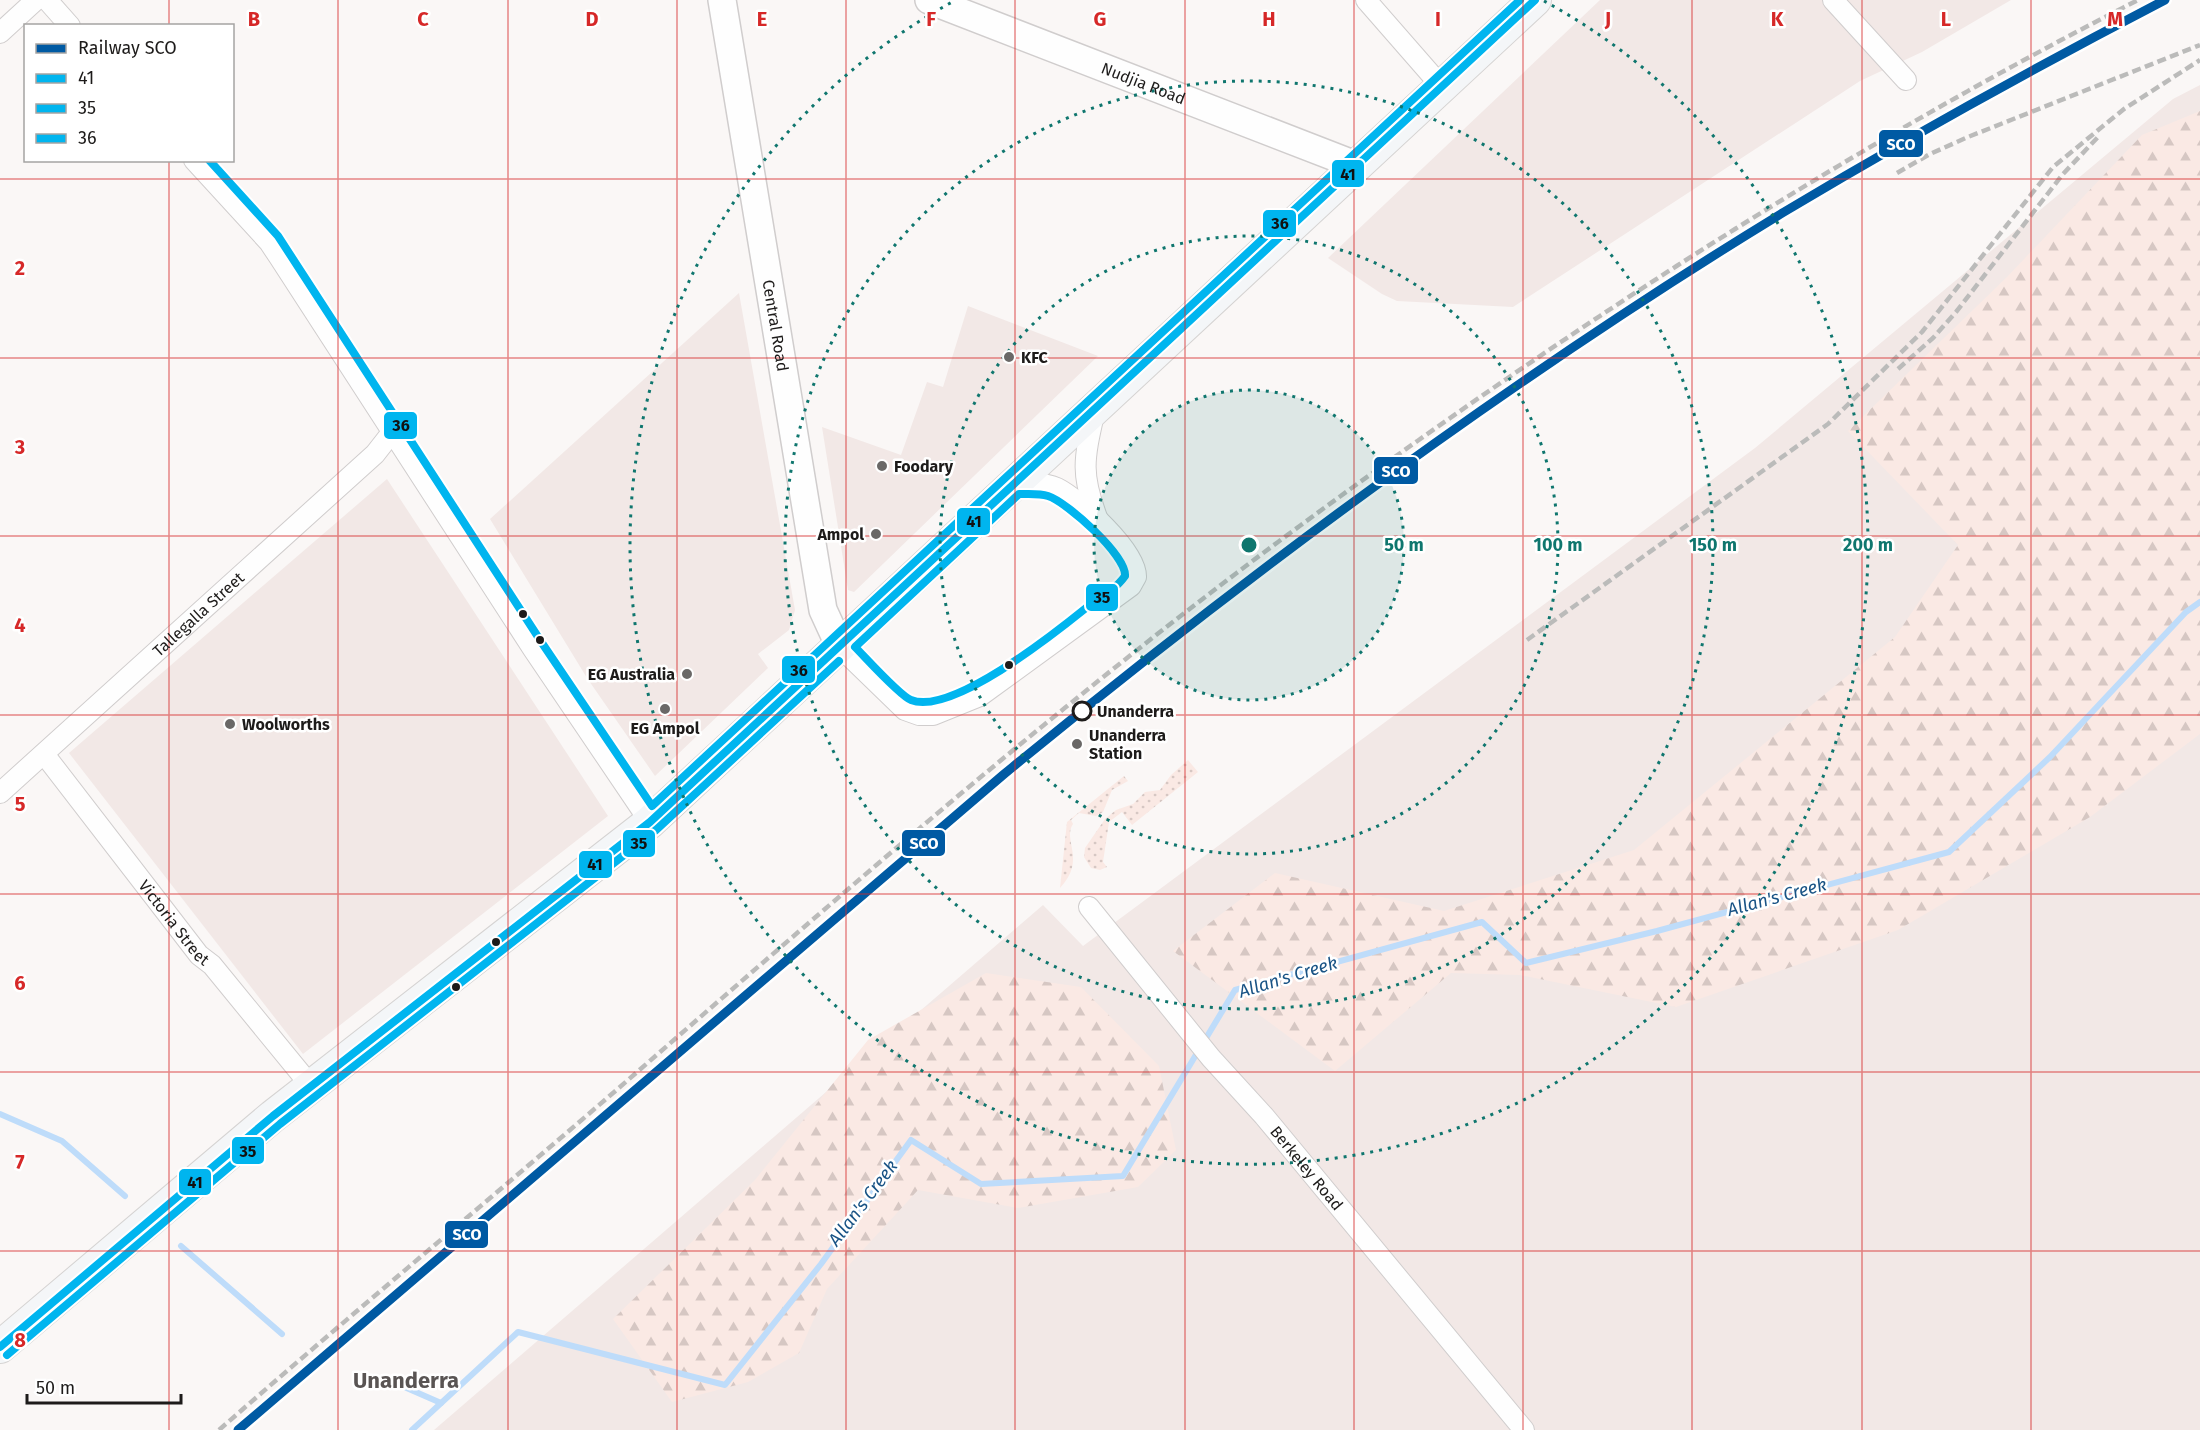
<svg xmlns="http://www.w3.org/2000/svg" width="2200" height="1430" viewBox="0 0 2200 1430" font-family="'Fira Sans',sans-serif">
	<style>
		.built { fill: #f2e8e6 }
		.grass { fill: url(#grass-dots) }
		.forest { fill: url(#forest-firs) }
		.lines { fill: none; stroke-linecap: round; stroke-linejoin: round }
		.stream { stroke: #bedcfa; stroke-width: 6 }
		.street-casing { stroke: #d0cdcd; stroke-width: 22 }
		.secondary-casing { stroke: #d0cdcd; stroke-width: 30 }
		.primary-casing { stroke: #d5d3d2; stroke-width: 34 }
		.street { stroke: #fefefe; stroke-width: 20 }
		.secondary { stroke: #fefefe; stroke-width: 27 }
		.primary { stroke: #f4f6f8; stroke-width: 32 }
		.rail { stroke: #bbbbba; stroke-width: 4.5; stroke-dasharray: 9 4.5; stroke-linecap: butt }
		.bus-1-casing { stroke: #fff; stroke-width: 12 }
		.bus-2-casing { stroke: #fff; stroke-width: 12 }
		.bus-3-casing { stroke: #fff; stroke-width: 12 }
		.bus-1 { stroke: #00b5ef; stroke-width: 8 }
		.bus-2 { stroke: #00b5ef; stroke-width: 8 }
		.bus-3 { stroke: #00b5ef; stroke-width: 8 }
		.rail-1-casing { stroke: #fff; stroke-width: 14 }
		.rail-1 { stroke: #005aa3; stroke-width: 9 }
		.grid { fill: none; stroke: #d62828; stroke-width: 1.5; stroke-opacity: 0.55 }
		.ring { fill: none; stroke: #0f766e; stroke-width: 3; stroke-dasharray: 3 6 }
		.poi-dot { fill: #6a6867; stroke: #fff; stroke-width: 2 }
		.bus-dot { fill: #1d1b1a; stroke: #fff; stroke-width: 2 }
		.stop-dot { fill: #fff; stroke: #1d1b1a; stroke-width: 3 }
		.labels { text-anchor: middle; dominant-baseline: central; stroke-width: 5; stroke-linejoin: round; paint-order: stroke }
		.street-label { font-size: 16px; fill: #1d1b1a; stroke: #fff }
		.poi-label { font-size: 16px; font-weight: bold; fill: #1d1b1a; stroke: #fff; text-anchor: start }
		.stop-label { font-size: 16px; font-weight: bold; fill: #1d1b1a; stroke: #fff; text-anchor: start }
		.water-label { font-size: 18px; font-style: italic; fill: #195385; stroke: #fff }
		.district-label { font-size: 22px; font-weight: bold; fill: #595453; stroke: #fff }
		.grid-label { font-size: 20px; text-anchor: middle; font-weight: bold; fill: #d62828; stroke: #fff; stroke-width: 5; stroke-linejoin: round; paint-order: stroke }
		.centre { fill: #0f766e; stroke: #fff; stroke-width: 3 }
		.ring-label { font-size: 18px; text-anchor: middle; font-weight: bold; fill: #0f766e; stroke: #fff; stroke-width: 5; stroke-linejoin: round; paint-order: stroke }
		.line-badge { stroke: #fff; stroke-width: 2 }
		.badge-label { font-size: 16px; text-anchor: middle; font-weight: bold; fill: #fff }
		.pale-badge-label { font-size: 16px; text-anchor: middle; font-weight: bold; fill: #111 }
	</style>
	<defs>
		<pattern id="grass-dots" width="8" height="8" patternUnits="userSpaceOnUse" patternTransform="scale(1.5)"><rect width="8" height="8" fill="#fae9e4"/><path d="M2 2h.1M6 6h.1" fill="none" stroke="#d6c7c3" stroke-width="1.8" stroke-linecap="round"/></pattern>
		<pattern id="forest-firs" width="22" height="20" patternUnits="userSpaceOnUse" patternTransform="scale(1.5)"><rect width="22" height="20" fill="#fae9e4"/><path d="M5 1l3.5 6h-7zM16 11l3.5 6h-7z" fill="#d6c7c3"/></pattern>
	</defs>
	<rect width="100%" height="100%" fill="#faf7f6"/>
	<!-- built -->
	<g class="built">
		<path d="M1600,0H2011L1922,52L1860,81L1513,307L1397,301L1382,294L1328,258Z"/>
		<path d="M2200,85V1430H434L1043,905L1083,946L1755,448L2173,99Z"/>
		<path d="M739,293L795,610L789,630L758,654L768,668L655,776L587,678L490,519Z"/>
		<path d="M968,306L1098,356L854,592L848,590L822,427L901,455L927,382L943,387Z"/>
		<path d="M387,479L608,816L303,1054L69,753Z"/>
	</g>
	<!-- grass -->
	<g class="grass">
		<path d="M1188,760L1198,772L1132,825L1122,812L1109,822L1103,862L1107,867L1100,870L1091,868L1084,857L1085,848L1105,819L1116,810L1133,804L1145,792L1160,790L1171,775Z"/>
		<path d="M1124,776L1128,781L1112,790L1103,812L1096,816L1079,813L1071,820L1073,824C1062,840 1087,860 1060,888L1067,822Z"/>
	</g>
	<!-- forest -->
	<g class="forest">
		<path d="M2200,111V734L2090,817L1898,930L1676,1007L1520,975L1451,973L1335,1071L1173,951L1275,873L1444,911L1634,850L1895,637L1958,545L1848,431L2007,277L2142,135Z"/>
		<path d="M986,973L1081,987L1159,1066L1176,1150L1138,1187L1018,1208L918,1190L827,1289L799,1353L748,1382L672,1402L613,1319L755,1180L868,1040Z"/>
	</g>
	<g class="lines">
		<!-- stream -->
		<g class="stream">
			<path d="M0,1114L62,1141L125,1196"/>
			<path d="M181,1246L282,1334"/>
			<path d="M386,1379L441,1403"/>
			<path d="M412,1430L518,1332L725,1385L821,1264L911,1140L981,1184L1123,1176L1235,990L1482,922L1526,963L1657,931L1949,852L2050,757L2186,612L2200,602"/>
		</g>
		<!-- street casing -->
		<g class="street-casing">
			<g id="street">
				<path d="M47,0L70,26"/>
				<path d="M1366,0L1442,87"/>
				<path d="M1833,0L1906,80"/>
				<path d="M0,33L36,0"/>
				<path d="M194,160L269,242L279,257L533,649L650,822"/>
				<path d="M1095,410C1084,459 1080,473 1098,520"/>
				<path d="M840,647L905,710L919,715H933L980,696L1131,586L1136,577C1137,551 1079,499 1057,488C1043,482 1030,483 1015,484"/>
				<path id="s1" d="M44,754L199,955L212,965L311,1086"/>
				<path id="s2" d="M0,793L375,454L393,431"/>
				<path id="s3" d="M1089,907L1211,1058L1264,1116L1524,1430"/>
			</g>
		</g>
		<!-- secondary casing -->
		<g class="secondary-casing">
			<g id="secondary">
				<path id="s4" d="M722,0L823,610L840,647"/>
				<path id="s5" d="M929,0L1358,166"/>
			</g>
		</g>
		<!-- primary casing -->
		<g class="primary-casing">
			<path id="primary" d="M0,1347L273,1116L650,822L1535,0"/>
		</g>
		<!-- street -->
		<use href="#street" class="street"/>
		<!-- secondary -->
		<use href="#secondary" class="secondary"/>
		<!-- primary -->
		<use href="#primary" class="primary"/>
		<!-- rail -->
		<g class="rail">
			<path d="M1897,173L1930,154L1968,137L2200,45"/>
			<path d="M1898,369L1933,338L1956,312L2063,174L2099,136"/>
			<path d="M1527,640L1828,424L1922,332L2053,167L2124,109L2200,60"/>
			<path d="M219,1430C349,1316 482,1206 613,1093C837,898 1061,701 1301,525C1566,330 1844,150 2138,0"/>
		</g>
		<!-- bus-1 casing -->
		<g class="bus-1-casing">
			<path id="bus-1" d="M0,1347L273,1116L650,822L1535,0"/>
		</g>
		<!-- bus-2 casing -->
		<g class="bus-2-casing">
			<g id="bus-2">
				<path d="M1019,494C1029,494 1039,493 1048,496C1067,502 1127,556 1125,576C1116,589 1099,599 1086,608C1055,633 951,716 911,700C900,696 866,658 855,647Z"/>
				<path d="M7,1355L280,1124L656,830L839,661"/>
			</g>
		</g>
		<!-- bus-3 casing -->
		<g class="bus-3-casing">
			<path id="bus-3" d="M209,160L278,236L542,643L652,806L1520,0"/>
		</g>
		<!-- bus-1 -->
		<use href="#bus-1" class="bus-1"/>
		<!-- bus-2 -->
		<use href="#bus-2" class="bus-2"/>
		<!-- bus-3 -->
		<use href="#bus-3" class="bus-3"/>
		<!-- rail-1 casing -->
		<g class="rail-1-casing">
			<path id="rail-1" d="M238,1430L1003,775C1251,571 1510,379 1784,212C1909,137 2036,67 2165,0"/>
		</g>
		<!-- rail-1 -->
		<use href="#rail-1" class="rail-1"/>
	</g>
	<!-- grid -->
	<path class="grid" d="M169,0V26M338,0V1430M508,0V1430M677,0V1430M846,0V1430M1015,0V1430M1185,0V1430M1354,0V1430M1523,0V1430M1692,0V1430M1862,0V1430M2031,0V1430M169,160V1430M0,179H2200M0,358H2200M0,536H2200M0,715H2200M0,894H2200M0,1072H2200M0,1251H2200"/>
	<!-- distance rings -->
	<circle cx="1249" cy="545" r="155" fill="#0f766e" fill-opacity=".12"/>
	<g class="ring">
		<circle cx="1249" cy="545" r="155"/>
		<circle cx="1249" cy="545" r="309"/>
		<circle cx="1249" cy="545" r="464"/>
		<path d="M1544 1A619 619 0 1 1 954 1"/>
	</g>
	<!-- markers -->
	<g class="poi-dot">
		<circle cx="1009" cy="357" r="6"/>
		<circle cx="882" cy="466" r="6"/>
		<circle cx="876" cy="534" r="6"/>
		<circle cx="687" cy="674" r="6"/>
		<circle cx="665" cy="709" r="6"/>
		<circle cx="230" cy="724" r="6"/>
		<circle cx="1077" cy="744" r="6"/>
	</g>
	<g class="bus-dot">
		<circle cx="523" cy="614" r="5"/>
		<circle cx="540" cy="640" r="5"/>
		<circle cx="1009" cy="665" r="5"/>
		<circle cx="496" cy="942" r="5"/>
		<circle cx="456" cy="987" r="5"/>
	</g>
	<circle class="stop-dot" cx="1082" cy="711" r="9"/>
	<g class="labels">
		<!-- street labels -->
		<g class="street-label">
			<text stroke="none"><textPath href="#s5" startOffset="230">Nudjia Road</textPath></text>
			<text stroke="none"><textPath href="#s4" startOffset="330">Central Road</textPath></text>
			<text stroke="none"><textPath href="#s2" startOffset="267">Tallegalla Street</textPath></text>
			<text stroke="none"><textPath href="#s1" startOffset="213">Victoria Street</textPath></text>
			<text stroke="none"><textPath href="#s3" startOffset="340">Berkeley Road</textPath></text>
		</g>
		<!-- poi labels -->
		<g class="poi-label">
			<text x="1021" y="357">KFC</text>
			<text x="894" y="466">Foodary</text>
			<text x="864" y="534" text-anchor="end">Ampol</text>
			<text x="675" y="674" text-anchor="end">EG Australia</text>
			<text x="242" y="724">Woolworths</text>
			<text x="665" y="728" text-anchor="middle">EG Ampol</text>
			<text x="1089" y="735">Unanderra<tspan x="1089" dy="18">Station</tspan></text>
		</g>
		<!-- stop labels -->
		<g class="stop-label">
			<text x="1097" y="711">Unanderra</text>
		</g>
		<!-- water labels -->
		<g class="water-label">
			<text transform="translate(1777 897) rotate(-15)">Allan's Creek</text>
			<text transform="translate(1288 977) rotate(-17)">Allan's Creek</text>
			<text transform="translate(863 1203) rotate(-53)">Allan's Creek</text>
		</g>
		<!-- district labels -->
		<g class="district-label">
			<text x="406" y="1380">Unanderra</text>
		</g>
	</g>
	<g class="grid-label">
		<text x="254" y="26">B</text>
		<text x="423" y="26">C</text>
		<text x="592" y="26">D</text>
		<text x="762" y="26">E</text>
		<text x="931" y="26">F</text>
		<text x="1100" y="26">G</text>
		<text x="1269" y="26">H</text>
		<text x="1438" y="26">I</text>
		<text x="1608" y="26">J</text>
		<text x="1777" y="26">K</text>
		<text x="1946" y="26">L</text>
		<text x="2115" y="26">M</text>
		<text x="20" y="275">2</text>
		<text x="20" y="454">3</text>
		<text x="20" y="632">4</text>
		<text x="20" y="811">5</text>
		<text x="20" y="990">6</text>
		<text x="20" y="1169">7</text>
		<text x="20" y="1347">8</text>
	</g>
	<circle cx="1249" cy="545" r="9" class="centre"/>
	<g class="ring-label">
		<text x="1404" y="551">50 m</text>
		<text x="1558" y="551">100 m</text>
		<text x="1713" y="551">150 m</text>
		<text x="1868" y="551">200 m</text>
	</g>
	<g class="line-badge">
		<rect x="1878" y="129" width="46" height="29" rx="6" fill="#005aa3"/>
		<rect x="1331" y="159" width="34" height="29" rx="6" fill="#00b5ef"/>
		<rect x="1262" y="209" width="35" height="29" rx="6" fill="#00b5ef"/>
		<rect x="383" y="411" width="35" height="29" rx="6" fill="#00b5ef"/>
		<rect x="1373" y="456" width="46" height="29" rx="6" fill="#005aa3"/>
		<rect x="956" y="507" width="35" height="29" rx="6" fill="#00b5ef"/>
		<rect x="1085" y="583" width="34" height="29" rx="6" fill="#00b5ef"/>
		<rect x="781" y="655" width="35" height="29" rx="6" fill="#00b5ef"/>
		<rect x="901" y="829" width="45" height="28" rx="6" fill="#005aa3"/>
		<rect x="622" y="829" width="34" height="29" rx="6" fill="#00b5ef"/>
		<rect x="578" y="850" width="35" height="29" rx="6" fill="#00b5ef"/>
		<rect x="231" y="1136" width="34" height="29" rx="6" fill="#00b5ef"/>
		<rect x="178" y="1168" width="34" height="28" rx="6" fill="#00b5ef"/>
		<rect x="444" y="1220" width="45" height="29" rx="6" fill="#005aa3"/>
	</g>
	<g class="badge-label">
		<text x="1901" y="150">SCO</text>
		<text x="1396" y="477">SCO</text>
		<text x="924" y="849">SCO</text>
		<text x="467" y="1240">SCO</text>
	</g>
	<g class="pale-badge-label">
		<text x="1348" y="180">41</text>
		<text x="1280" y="229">36</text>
		<text x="401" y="431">36</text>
		<text x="974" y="527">41</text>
		<text x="1102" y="603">35</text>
		<text x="799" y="676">36</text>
		<text x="639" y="849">35</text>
		<text x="595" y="870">41</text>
		<text x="248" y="1157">35</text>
		<text x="195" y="1188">41</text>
	</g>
	<!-- legend -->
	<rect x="24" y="24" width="210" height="138" fill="#ffffff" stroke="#a5a4a3" stroke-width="1.5"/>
	<rect x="36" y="44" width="30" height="9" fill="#005aa3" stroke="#a5a4a3" stroke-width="1.5"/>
	<text x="78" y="54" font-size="18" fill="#1d1b1a">Railway SCO</text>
	<rect x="36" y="74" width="30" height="9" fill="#00b5ef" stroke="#a5a4a3" stroke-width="1.5"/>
	<text x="78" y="84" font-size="18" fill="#1d1b1a">41</text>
	<rect x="36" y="104" width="30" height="9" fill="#00b5ef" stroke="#a5a4a3" stroke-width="1.5"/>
	<text x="78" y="114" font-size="18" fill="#1d1b1a">35</text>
	<rect x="36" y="134" width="30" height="9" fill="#00b5ef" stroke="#a5a4a3" stroke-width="1.5"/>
	<text x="78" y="144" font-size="18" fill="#1d1b1a">36</text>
	<!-- scale -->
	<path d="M27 1394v9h154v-9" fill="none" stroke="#1d1b1a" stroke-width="3"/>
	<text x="36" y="1394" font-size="18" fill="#1d1b1a" stroke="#ffffff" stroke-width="4.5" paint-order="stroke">50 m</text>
</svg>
